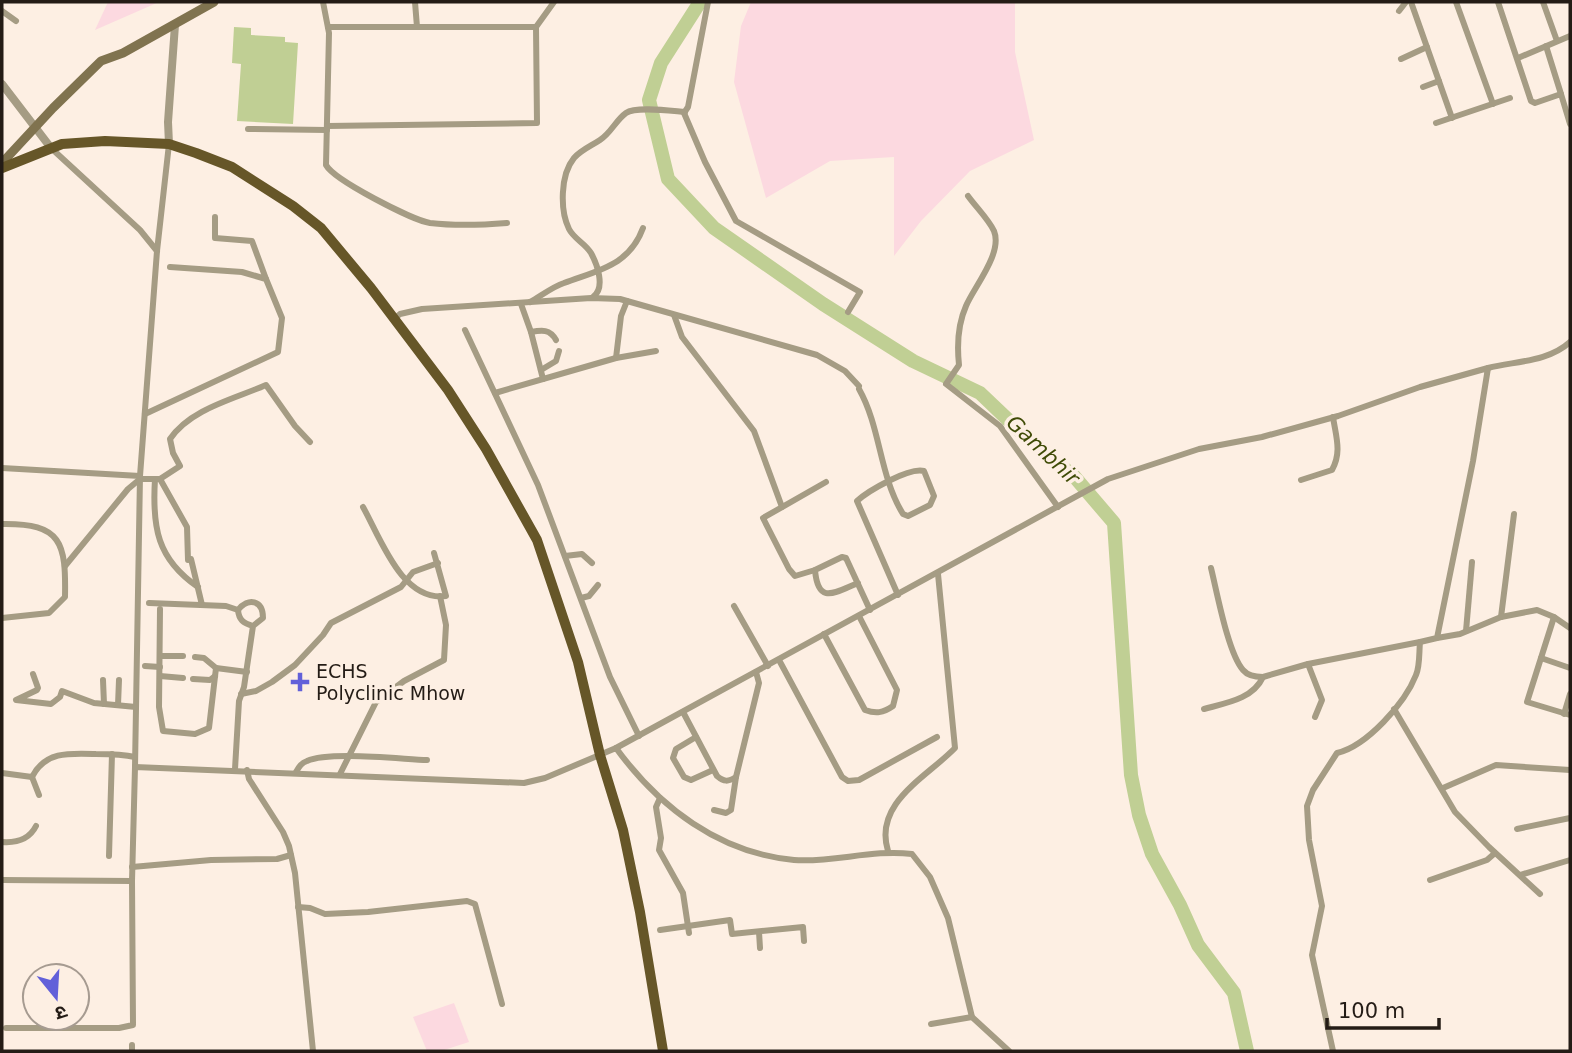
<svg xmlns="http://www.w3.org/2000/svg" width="1572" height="1053" viewBox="0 0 1572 1053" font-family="'DejaVu Sans','Noto Sans Devanagari',sans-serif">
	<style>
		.green { fill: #fcd9e0 }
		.water { fill: #c0cf94 }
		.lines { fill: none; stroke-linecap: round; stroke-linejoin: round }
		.river { stroke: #c0cf94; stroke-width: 14 }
		.minor { stroke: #a59c84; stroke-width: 6 }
		.tertiary { stroke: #a59c84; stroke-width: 8 }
		.secondary { stroke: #80734f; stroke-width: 9 }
		.primary { stroke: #665628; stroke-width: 10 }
		.poi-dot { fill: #6260d9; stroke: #fdefe3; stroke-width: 2.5 }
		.labels { text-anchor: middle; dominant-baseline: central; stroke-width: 7; stroke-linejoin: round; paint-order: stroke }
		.poi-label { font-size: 19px; fill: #241c16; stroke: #fdefe3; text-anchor: start }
		.water-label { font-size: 21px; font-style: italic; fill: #3f4b06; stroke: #fdefe3 }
	</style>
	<rect width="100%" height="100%" fill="#fdefe3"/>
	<!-- green -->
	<g class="green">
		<path d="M108,2H159L95,30Z"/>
		<path d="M751,2H1015V52L1034,140L970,171L921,221L894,256V157L830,161L766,198L734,82L741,26Z"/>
		<path d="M454,1003L469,1042L441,1051H427L413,1017Z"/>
	</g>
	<!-- water -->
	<path class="water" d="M234,27L251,28V35L285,37V42L298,43L293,124L237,121L241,64L232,63Z"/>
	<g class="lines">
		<!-- river -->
		<path class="river" d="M700,2L661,63L649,100L668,179L714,228L823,304L913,361L980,393L1045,455L1073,475L1114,523L1131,775L1139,815L1152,854L1180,905L1198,945L1234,993L1247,1051"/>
		<!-- minor -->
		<g class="minor">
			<path d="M323,2L329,33L326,165C334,180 412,220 430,223C455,226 482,225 507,223"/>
			<path d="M415,2L417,27"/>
			<path d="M708,2L688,107L684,113L705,162L736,221L860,292L848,312"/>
			<path d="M1411,2L1452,118"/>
			<path d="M1456,2L1493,104"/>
			<path d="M1498,2L1531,101L1535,103L1561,94L1570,124"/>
			<path d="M1543,2L1557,41"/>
			<path d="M2,11L16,21"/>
			<path d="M1399,11L1406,2"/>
			<path d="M328,27H536"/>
			<path d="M1546,46L1561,94"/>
			<path d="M1518,58L1570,36"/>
			<path d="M1401,59L1427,47"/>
			<path d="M1423,87L1439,81"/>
			<path d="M1436,123L1510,98"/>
			<path d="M327,126L537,123L536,27L554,2"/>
			<path d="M248,129L327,130"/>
			<path d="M51,148L140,230L157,251"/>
			<path d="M968,196C976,207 989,220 994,231C1003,253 974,287 966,306C958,324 957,346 959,365L946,384L1000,426L1058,507"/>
			<path d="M215,217V238L252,241L266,279"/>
			<path d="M593,297C606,288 597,264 591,253C585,243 574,239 569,229C560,211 560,175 574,158C581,150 591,146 600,140C611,133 616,120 626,113C636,106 672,111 685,112"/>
			<path d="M530,302C541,296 552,287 564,283C598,270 629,266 643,228"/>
			<path d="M521,304L531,332"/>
			<path d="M674,315L682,337L754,431L782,507"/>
			<path d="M394,319L400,314L422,309L591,298L620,299L817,355L845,371L859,386"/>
			<path d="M465,330L538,485L610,677L639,736"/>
			<path d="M616,358L621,316L627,301"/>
			<path d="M1488,368C1516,361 1548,362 1570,342"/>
			<path d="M541,370L556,361L559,351"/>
			<path d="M543,379L531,332C542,330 550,329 556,340"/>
			<path d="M859,389C881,428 879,475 903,514L908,516L930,505L934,496L924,471C909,467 868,491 857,501L898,595"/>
			<path d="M495,393L616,358L656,351"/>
			<path d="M145,414L278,352L282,318L266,279L242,272L170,267"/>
			<path d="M2,468L140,476"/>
			<path d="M155,479C152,527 157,559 198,587"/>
			<path d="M160,479L187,527L188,560"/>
			<path d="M1301,480L1332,470C1342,452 1336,437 1333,417"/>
			<path d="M363,507C381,539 402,602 446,596L434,553"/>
			<path d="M2,524C62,523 66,543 65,597L49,613L2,618"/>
			<path d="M565,556L582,554L592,563"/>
			<path d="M191,559L202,605"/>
			<path d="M65,566L128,489L140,479H160L180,466L173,453L170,439C190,409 234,399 266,385L295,426L310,442"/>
			<path d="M1211,568C1217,592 1228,653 1243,670C1248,676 1256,677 1263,677"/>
			<path d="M815,570L795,576L789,569L763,518L826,482"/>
			<path d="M858,583C834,593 818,605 815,570L842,557L846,558L870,610"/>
			<path d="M581,598L589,596L598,585"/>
			<path d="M149,603L226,606L238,610"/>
			<path d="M734,606L768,666"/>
			<path d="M160,609L159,707L163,731L195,734L209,728L216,668"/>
			<path d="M1501,617L1514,514"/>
			<path d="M1554,617L1527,702L1570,715"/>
			<path d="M1466,631L1472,562"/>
			<path d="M824,634L865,710C876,714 883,713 893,706L897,690L859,616"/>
			<path d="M1437,638L1460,634L1501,617L1537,610L1554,617L1570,628"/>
			<path d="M161,656H183"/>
			<path d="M195,657L204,658L216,668L247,672"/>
			<path d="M1541,658L1570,668"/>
			<path d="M779,660L842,777L848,781L859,780L937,737"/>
			<path d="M1308,664L1322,700L1315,717"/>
			<path d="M145,666L160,667"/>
			<path d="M33,674L38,688L37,690L16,700L51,704L60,697L62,691L94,703L136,707"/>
			<path d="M160,676L183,678"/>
			<path d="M193,679L210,680L215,676"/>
			<path d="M103,680L104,704"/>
			<path d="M241,694L256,691L272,682L295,665L323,635L331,623L401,587L413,572L438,563"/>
			<path d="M118,705L119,680"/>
			<path d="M1204,709C1226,703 1253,699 1263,677L1308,664L1420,642"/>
			<path d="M1394,709L1455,812L1489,847L1540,894"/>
			<path d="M683,712L717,776C724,782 728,782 736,777L759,683L756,672"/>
			<path d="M1564,714L1570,694"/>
			<path d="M696,737L676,749L673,758L684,777L691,780L713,770"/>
			<path d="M616,748L1108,479L1199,449L1262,437L1338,416L1420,387L1488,368L1473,461L1437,638L1420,642C1419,652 1420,666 1416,675C1405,703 1367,746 1337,753L1313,790L1307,806L1309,840L1322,906L1312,955L1333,1051"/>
			<path d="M135,767L140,476L157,251L169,144"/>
			<path d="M235,769L239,701L244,687L253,626L263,618C263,600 248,597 238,610C239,620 243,623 253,626"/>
			<path d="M247,770L249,779L283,832L289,846L295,873L313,1051"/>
			<path d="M296,772C299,767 301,763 307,761C329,751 400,759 427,760"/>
			<path d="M2,773L32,777C45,751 70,753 96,754C109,754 122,754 135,757"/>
			<path d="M340,774L376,702L404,681L444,660L446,625L440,596"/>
			<path d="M32,777L39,795"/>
			<path d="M1443,788L1496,765L1570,770"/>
			<path d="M660,798L656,807L661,838L659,850L683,893L689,933"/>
			<path d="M714,810L726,813L731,810L736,777"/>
			<path d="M1517,829L1570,818"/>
			<path d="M2,842C16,843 29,840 36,826"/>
			<path d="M888,851C873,803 927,777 955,748L938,574"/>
			<path d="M109,856L112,754"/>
			<path d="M132,867L211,860L277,859L291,855"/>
			<path d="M1520,875L1570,860"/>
			<path d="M2,880L132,881L135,767L524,783L545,778L616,748C659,807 719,853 794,860C833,863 872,849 912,854L930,877L948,918L972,1017L1009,1051"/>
			<path d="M1430,880L1487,860L1495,853"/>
			<path d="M298,907L310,908L325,914L368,912L467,901L475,904L502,1004"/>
			<path d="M660,930L730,920L732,934L803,927L804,941"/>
			<path d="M759,932L760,948"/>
			<path d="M931,1024L972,1017"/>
			<path d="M6,1028H119L133,1025L132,881"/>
			<path d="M132,1045V1051"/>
		</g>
		<!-- tertiary -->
		<g class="tertiary">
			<path d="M2,84L51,148"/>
			<path d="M169,144L168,122L175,25"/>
		</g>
		<!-- secondary -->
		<path class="secondary" d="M2,163L53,108L101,61L123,53L214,2"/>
		<!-- primary -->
		<path class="primary" d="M2,168L62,144L105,141L169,144L196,153L232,167L293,206L321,228L371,288L448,390L486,449L537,540L578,662L600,755L623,830L640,912L663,1051"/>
	</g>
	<!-- markers -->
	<path class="poi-dot" d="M296.5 671.5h7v7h7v7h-7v7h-7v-7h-7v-7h7z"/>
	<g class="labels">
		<!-- poi labels -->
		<g class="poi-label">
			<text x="316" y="671">ECHS<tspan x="316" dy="22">Polyclinic Mhow</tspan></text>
		</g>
		<!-- water labels -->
		<g class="water-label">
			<text transform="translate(1043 450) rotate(43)">Gambhir</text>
		</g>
	</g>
	<!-- border -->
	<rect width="1572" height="1053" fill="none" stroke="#241c16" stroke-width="7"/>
	<!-- north arrow -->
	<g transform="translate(56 997) rotate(162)"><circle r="33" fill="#fdefe3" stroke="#a69b91" stroke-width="2"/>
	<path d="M0-5L12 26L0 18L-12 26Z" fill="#6260d9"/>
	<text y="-10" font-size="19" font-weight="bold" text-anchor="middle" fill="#241c16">उ</text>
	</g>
	<!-- scale -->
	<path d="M1327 1018v10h112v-10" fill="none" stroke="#241c16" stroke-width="3.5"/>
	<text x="1338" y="1018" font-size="21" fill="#241c16" stroke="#fdefe3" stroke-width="5" paint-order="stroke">100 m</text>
</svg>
